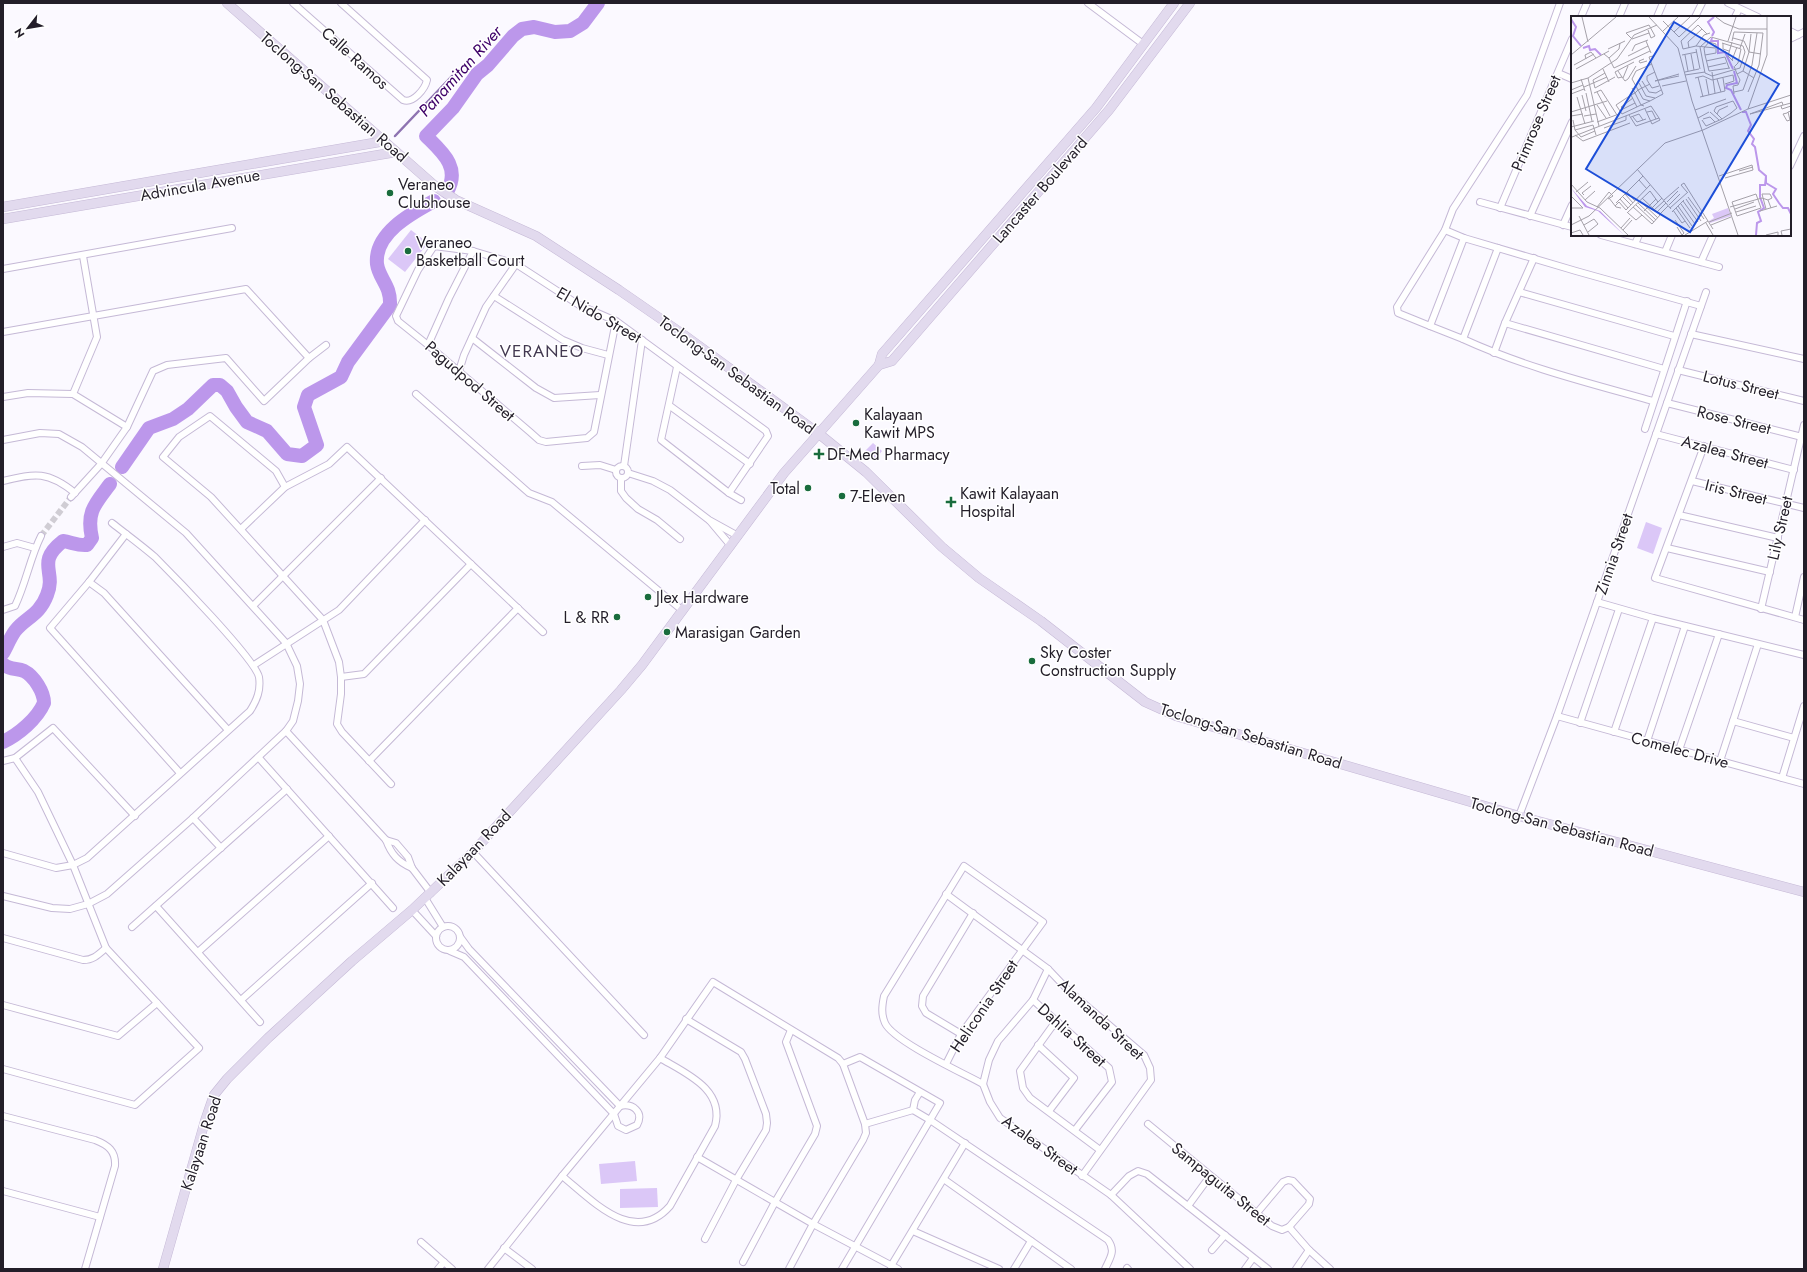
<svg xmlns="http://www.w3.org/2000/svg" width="1807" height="1272" viewBox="0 0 1807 1272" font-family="Jost,sans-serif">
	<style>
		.park { fill: #dbc7f7 }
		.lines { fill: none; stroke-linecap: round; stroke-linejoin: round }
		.stream { stroke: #8e73b1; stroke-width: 2.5 }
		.river { stroke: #bc97eb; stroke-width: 14 }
		.street-tunnel { stroke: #d0cdd4; stroke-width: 6; stroke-dasharray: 6 3; stroke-linecap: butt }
		.street-casing { stroke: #c5b9d6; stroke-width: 8 }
		.secondary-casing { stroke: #c5b9d6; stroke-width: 10 }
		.street { stroke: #fff; stroke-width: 6 }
		.secondary { stroke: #e2daee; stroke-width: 9 }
		.poi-dot { fill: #196c3d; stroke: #fff; stroke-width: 1.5 }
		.labels { text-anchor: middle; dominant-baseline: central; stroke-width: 3; stroke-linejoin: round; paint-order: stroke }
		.street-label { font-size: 16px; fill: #231e29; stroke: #fff }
		.poi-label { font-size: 16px; fill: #231e29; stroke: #fff; text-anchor: start }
		.water-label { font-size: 17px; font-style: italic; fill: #3e0068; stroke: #fff }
		.neighbourhood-label { font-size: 17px; letter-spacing: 1px; fill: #433951; stroke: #fff }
		.inset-river { fill: none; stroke: #bc97eb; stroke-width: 2 }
		.inset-road { fill: none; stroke: #a5a1a9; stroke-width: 1 }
		.view { fill: #1d4ed8; fill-opacity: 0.15; stroke: #1d4ed8; stroke-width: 2 }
		.inset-edge { fill: none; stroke: #231e29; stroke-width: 2 }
	</style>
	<rect width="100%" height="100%" fill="#fbf9ff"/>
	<!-- park -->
	<g class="park">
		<path d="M411,230L428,243L405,272L388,259Z"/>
		<path d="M873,443L882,451L874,461L864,452Z"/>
		<path d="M1646,522L1662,528L1653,554L1637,548Z"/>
		<path d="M635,1161L637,1181L601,1184L599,1164Z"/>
		<path d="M657,1188L658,1207L620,1208V1189Z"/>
	</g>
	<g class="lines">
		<!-- stream -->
		<path class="stream" d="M395,136L452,76"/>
		<!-- river -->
		<g class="river">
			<path d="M447,192C461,167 442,152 426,136L453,108L477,74L488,65L513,36L522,29L534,27L555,32L570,31L583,23L598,3"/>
			<path d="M122,467L149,428L173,419L188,409L213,385H220L227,391L236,407L247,422L267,431L287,454L302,456L317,445L304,407L308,395L341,377L348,362L390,305C391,285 379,279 377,264C374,233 412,213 434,201"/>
			<path d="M3,653C7,646 10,638 15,631C26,617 39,616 47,595C57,571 35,563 63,541C71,542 78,546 87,545L92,538C86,512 95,504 110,484"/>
			<path d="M3,664C9,670 17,668 24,671C34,676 44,692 44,703C37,719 19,734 3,742"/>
		</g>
		<!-- street-tunnel -->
		<path class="street-tunnel" d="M41,536L71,497"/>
		<!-- street casing -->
		<g class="street-casing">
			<g id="street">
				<path d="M293,3L403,100C413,104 425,89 427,80L341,3"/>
				<path d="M1088,3L1143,44"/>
				<path d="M1728,3L1758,17"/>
				<path d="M1581,17L1587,3"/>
				<path d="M1619,17L1625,3"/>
				<path d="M1657,17L1663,3"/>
				<path d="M1695,17L1702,3"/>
				<path d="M1735,17L1739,9"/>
				<path d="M1790,31L1798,35"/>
				<path d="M1790,39L1804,32"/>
				<path d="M1558,73L1572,79"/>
				<path d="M1790,166L1804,136"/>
				<path d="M1480,202L1572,227"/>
				<path d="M1500,208L1572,39"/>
				<path d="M1530,216L1572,122"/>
				<path d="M1563,225L1572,205"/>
				<path d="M1445,230L1464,238L1576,271L1701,306"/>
				<path d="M1601,235L1719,267"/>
				<path d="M1464,238L1430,326L1398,313L1397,307L1445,230L1453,209L1527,95L1560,3"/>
				<path d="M1635,244L1639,235"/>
				<path d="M1665,252L1672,235"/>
				<path d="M1701,262L1713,235"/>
				<path d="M3,269L232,228"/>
				<path d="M1519,292L1674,336"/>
				<path d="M494,296L563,340L582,348L608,355"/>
				<path d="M616,321L594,432L587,438L546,442L539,440L530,432L428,345L398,321L396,316L418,270L434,246L473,251L516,264L579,305L616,321L766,431L768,436L729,493"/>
				<path d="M1505,323L1664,369"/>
				<path d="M1430,326L1463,339L1498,248"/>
				<path d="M3,332L246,289L309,358"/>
				<path d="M1691,334L1804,359"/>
				<path d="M472,338L536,388L554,398L600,395"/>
				<path d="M1463,339C1524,367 1589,383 1653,401"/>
				<path d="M428,345L449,298L473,251"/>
				<path d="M1494,353L1505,323L1534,258"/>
				<path d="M677,367L661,440L729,493L741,500"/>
				<path d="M1678,370L1804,401"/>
				<path d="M459,371L464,355L486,307L516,264"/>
				<path d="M416,394L529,493L552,502L683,611"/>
				<path d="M3,397L28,393L73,394"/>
				<path d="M1667,403L1802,437"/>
				<path d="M670,406L750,464"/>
				<path d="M127,427L153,371L167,365L226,358L264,401L309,358L326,345"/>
				<path d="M1645,429L1687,301"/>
				<path d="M1656,434L1794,470"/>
				<path d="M3,440L40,433L59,434L82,447L186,533L286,643L297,666L300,684L298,701L293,721L286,731L193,818L107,894L88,904L70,909L52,908L3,896"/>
				<path d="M1704,446L1655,578L1804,620"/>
				<circle cx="622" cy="472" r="6"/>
				<path d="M582,466L600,465L616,470"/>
				<path d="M624,466L642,340"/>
				<path d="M628,473L653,481L670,490L709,520L738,536"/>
				<path d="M621,478V491L626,498L638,509L657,520L680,539"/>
				<path d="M3,481C36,473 48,471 75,493"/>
				<path d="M1692,481L1804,508"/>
				<path d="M285,487L276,471L210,416L179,437L163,457L211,497L323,620L339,662L341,677V694L337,724L342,732L391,784"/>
				<path d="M71,497L101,464L127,427L73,394L97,337L83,256"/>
				<path d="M1679,515L1778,538"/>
				<path d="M710,521L731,546"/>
				<path d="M241,529L285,487L329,464L347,447L543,632"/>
				<path d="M126,534L89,582L50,628L180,773"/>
				<path d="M3,547L17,543L35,548"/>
				<path d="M1667,548L1770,572"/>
				<path d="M89,582L104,593L228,730"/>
				<path d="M1597,602L1653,618L1804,655"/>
				<path d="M253,606L381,478"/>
				<path d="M1761,609L1804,425"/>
				<path d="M3,610L15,606C26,583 30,558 41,536"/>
				<path d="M1795,617L1804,577"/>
				<path d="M254,665L339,610L425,520"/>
				<path d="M341,677L364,674L471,564"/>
				<path d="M1557,716L1804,784"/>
				<path d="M1733,721L1794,738"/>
				<path d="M1580,723L1619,609"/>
				<path d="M286,731L386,840C391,854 398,862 412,868"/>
				<path d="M1614,732L1653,618"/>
				<path d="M1647,741L1685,626"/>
				<path d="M1679,750L1719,634"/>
				<path d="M259,758L393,908"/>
				<path d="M3,761L15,758L53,728L135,816"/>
				<path d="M369,761L518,608"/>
				<path d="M1720,761L1758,644"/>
				<path d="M1782,778L1804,706"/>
				<path d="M1519,816L1557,716L1706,292"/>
				<path d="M193,818L221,848"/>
				<path d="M386,840L396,843L408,857L412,868L431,893"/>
				<path d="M473,852L644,1035"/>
				<path d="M3,853L56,868L73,865L87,858L250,711C257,700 261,690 259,677C255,659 172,574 155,557C141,545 126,534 112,523"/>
				<path d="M946,894L1048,969L1067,989L1144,1055L1150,1068L1151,1080L1082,1176"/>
				<path d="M425,898L443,927"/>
				<path d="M156,906L260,1022"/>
				<path d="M412,910L436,936"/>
				<circle cx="448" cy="938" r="12"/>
				<path d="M132,927L287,789"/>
				<path d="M3,938L83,960C93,960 98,955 106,948"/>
				<path d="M450,951L464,957L614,1114L618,1126L626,1130L637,1125C644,1112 633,1103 620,1106L469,949L461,938"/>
				<path d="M198,952L329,836"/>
				<path d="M1048,969L1033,1000L998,1041L989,1060L983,1084L990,1102L1000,1118L1111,1195L1190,1269"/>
				<path d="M241,1000L372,883"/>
				<path d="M1033,1000L1109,1068L1112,1082L1075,1130"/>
				<path d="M3,1005L118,1036L157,1003"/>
				<path d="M686,1019L741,1052L745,1059L766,1114L767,1123L766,1130L736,1180L705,1239"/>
				<path d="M1056,1021L1020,1071L1023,1088L1030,1098L1100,1150"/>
				<path d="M961,1034L926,1013L922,1006L923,996L973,913"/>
				<path d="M1038,1045L1074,1078L1049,1111"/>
				<path d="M843,1064L860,1057L940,1103L930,1120L913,1110L915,1100L920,1092"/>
				<path d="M946,1064L961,1034L1043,922L964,866L884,996C882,1006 881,1014 885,1023C893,1041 963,1073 983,1084"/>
				<path d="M3,1069L135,1105L199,1048L106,948L73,865L38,792L15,758"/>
				<path d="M3,1116L95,1140C108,1145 116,1151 115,1166L85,1269"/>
				<path d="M865,1124L913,1110"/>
				<path d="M1148,1124L1272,1226L1282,1230L1289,1227L1309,1250L1330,1269"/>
				<path d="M697,1157L813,1224L898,1269"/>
				<path d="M562,1176C592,1200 634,1247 670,1206L715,1126C725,1089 685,1073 660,1058"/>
				<path d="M945,1180L1071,1269"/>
				<path d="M3,1191L100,1217"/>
				<path d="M1111,1195L1129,1176L1138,1171L1147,1174L1268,1269"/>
				<path d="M1188,1206L1210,1176"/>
				<path d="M1256,1214L1283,1182L1288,1180L1293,1181L1310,1199L1309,1204L1289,1227"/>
				<path d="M913,1231L999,1269"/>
				<path d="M421,1242L452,1269"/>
				<path d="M504,1248L532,1269"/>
				<path d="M1212,1250L1225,1235"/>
				<path d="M743,1262L775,1202L815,1134L817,1126L786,1042L791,1030"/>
				<path d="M891,1266L965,1143"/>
				<path d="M1127,1268L1128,1269"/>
				<path d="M438,1269L444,1262"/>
				<path d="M488,1269L562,1176L660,1058L713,982L838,1058L843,1064L865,1124L866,1133L863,1140L813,1224L789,1269"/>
				<path d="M842,1269L930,1120L1108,1240C1116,1251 1110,1258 1105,1269"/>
				<path d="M1014,1269L1031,1241"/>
				<path d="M1245,1269L1253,1258"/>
				<path d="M1296,1269L1309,1250"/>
			</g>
		</g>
		<!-- secondary casing -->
		<g class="secondary-casing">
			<g id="secondary">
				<path d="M227,3L435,186L456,200L536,236L619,290L684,335L818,433L866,472L942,547L979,578L1041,621L1145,702L1176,716L1519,816L1804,892"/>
				<path d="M3,207L385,141"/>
				<path d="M3,219L396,152"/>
				<path d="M879,365L882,354L1096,108L1174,3"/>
				<path d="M163,1269L205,1121L214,1095L227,1079L268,1038L352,961L412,910L473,852L621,690L642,665L784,473L879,365L892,361L1109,110L1190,3"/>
			</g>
		</g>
		<!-- street -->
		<use href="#street" class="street"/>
		<!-- secondary -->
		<use href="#secondary" class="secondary"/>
	</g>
	<!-- markers -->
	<g class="poi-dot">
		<circle cx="390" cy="193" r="4"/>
		<circle cx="408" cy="251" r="4"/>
		<circle cx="856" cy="423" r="4"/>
		<path d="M817 448h4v4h4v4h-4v4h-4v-4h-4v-4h4z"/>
		<circle cx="808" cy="488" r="4"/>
		<circle cx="842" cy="496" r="4"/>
		<path d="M949 496h4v4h4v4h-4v4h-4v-4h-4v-4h4z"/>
		<circle cx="648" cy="597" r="4"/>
		<circle cx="617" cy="617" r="4"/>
		<circle cx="667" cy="632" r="4"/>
		<circle cx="1032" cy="661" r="4"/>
	</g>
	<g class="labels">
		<!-- street labels -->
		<g class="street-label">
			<text transform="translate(355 58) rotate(42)">Calle Ramos</text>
			<text transform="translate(334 97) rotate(41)">Toclong-San Sebastian Road</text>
			<text transform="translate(1536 123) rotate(-67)">Primrose Street</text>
			<text transform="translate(200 185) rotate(-10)">Advincula Avenue</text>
			<text transform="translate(1040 190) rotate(-49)">Lancaster Boulevard</text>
			<text transform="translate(599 315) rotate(30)">El Nido Street</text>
			<text transform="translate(737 375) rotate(36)">Toclong-San Sebastian Road</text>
			<text transform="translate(470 381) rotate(41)">Pagudpod Street</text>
			<text transform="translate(1741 385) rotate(14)">Lotus Street</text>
			<text transform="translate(1734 420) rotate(14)">Rose Street</text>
			<text transform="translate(1725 452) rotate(15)">Azalea Street</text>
			<text transform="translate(1736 492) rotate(14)">Iris Street</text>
			<text transform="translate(1780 528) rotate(-77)">Lily Street</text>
			<text transform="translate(1614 554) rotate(-71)">Zinnia Street</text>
			<text transform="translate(1251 736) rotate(17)">Toclong-San Sebastian Road</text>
			<text transform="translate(1680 750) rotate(15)">Comelec Drive</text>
			<text transform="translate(1562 827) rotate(15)">Toclong-San Sebastian Road</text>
			<text transform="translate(474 848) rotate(-46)">Kalayaan Road</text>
			<text transform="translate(984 1006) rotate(-56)">Heliconia Street</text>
			<text transform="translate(1101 1019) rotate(43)">Alamanda Street</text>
			<text transform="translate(1072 1035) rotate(42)">Dahlia Street</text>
			<text transform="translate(201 1143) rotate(-72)">Kalayaan Road</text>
			<text transform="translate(1040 1145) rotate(36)">Azalea Street</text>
			<text transform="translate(1221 1184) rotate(39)">Sampaguita Street</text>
		</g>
		<!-- poi labels -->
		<g class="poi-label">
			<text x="398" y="184">Veraneo<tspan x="398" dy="18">Clubhouse</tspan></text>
			<text x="416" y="242">Veraneo<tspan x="416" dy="18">Basketball Court</tspan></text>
			<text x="864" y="414">Kalayaan<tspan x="864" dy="18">Kawit MPS</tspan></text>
			<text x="827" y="454">DF-Med Pharmacy</text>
			<text x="800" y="488" text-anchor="end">Total</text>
			<text x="960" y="493">Kawit Kalayaan<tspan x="960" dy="18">Hospital</tspan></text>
			<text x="850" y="496">7-Eleven</text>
			<text x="656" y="597">Jlex Hardware</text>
			<text x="609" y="617" text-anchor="end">L &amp; RR</text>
			<text x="675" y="632">Marasigan Garden</text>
			<text x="1040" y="652">Sky Coster<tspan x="1040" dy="18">Construction Supply</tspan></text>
		</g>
		<!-- water labels -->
		<g class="water-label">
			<text transform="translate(460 71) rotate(-48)">Panamitan River</text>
		</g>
		<!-- neighbourhood labels -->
		<g class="neighbourhood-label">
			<text x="542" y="351">VERANEO</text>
		</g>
	</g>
	<!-- overview -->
	<g transform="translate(1571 16)">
		<rect width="220" height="220" fill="#fbf9ff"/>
		<path d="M157,192L160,200L139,207L138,205L143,202L141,198Z" fill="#dbc7f7"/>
		<path d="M0,172L16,190L29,195L53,219L27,195L14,191Z" fill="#bc97eb"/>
		<path class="inset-river" d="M0,3L5,11L2,20L10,30M141,20L143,16L137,6L143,1M141,22L140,25H147V37L154,36L162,53M12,32L18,30L19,34L24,33L30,39M163,55L166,67L156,69L155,72L160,74L170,94M171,96H175L178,104L180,109L177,115L183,123L181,128L184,131L188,154L195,160V167L205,173L202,178L208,187L212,192H217L220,198M185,219L186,207L190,205L187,196L193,192L189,181V169H194L195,160"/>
		<path class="inset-road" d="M11,1L17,26M78,1L107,32L121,85L167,219M145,1L153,7L168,13H196M92,5L108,21L129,1M77,14L80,22L84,20L78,9L55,17L61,23L78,17M92,15L107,1M103,16L119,1M136,18L127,9L110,25L112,33L125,30L144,32M140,21L172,30L174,36L169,52L141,60L134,57L129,31ZM162,22L173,25L178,36L190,38M75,25L80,37M157,25L165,1M161,25L163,16L192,17L188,49L177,76M161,26L157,40L162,45M151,27L170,33L167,47L164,50M152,27V33L158,35M125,30L133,19L139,17M118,32L117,26L131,13M169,32L174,18M37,33L54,25M125,33L129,53M61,35L64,29L77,24M33,38L38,42L48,33L49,27M120,38L123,54M0,39L45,1M111,39L126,36M114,39L117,55M134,39L145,37V28L138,26L133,32L134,39L138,55L159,52M57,40L77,30M38,42L43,52L79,35M15,43L14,39L20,36L25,42M73,43L68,45L69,47L76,45M161,44L166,31M135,45L154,41L158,52M81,48L65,55L61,63L72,83L79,85L92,78L78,41L82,40M3,49L23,38M163,50L166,58L172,55L183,62M137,51L155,47M5,53L38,35M32,53L38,66M47,55L51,61L47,62L44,56L63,46M172,55L178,36L180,18M84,56L76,60V64L81,72L88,70M114,56L128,53M141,56L144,77M34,57L22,64L24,72L44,61M108,58L84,65L108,60M114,59L134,56M51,61L54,65L57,63L65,50M127,61L132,81M52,62L57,50M124,62L132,60L141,64L162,59L163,65L154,68M10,63L14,75M135,63L138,79M146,63L150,76M71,65L78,76L85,77L90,74M0,67L17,62M68,67L75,80L84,82M91,70L115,65M13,71L36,61M61,72L64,77L70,89L51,98L45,89L60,79L64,77L67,74L79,68M0,74L12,69M26,76L39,100M163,76L172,74L181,49L186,17M15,77L21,105M23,77L30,74L46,99M0,78L13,73M163,78L162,70L167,69L169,64L166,58M11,79L15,95M60,79L66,91M6,81L14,108M129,81L154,75L152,62M26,89L35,102M73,90L70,89L79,85M210,90L211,93L220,90M52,93L50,91L62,82M74,93L81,108L89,104L88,102M177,93L220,79M124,94L155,83M48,95L64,87M0,96L36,85M76,96L81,95L85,103M139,96L148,104M217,96L219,104L216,105L212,98L216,97L217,96L220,95M146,98L148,94L157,90M179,98L220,87M179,98L211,86L212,89M58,99L65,110L88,102M0,100L12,98M13,100L25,98M60,101L68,98L72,104M62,101L66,106L75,103M127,102L138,96M132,103L139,101L144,106M2,104L4,114L10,121L24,115M131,104L135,110L151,103L160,97L166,92L162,85L145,91L143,95L151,103M26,106L48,98M28,110L17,62L46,43L63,19L86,9M0,111L23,105M33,112L55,104V100M4,114L22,109L25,119M4,119L12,125L59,107M1,121L80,90L88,102M66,153L100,193M168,155L182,151M148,160L181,149L182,154L154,162M68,164L76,173M0,168L16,186L29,192L57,219M5,176L17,166M56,176L64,185M116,176L110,169L113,167L142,213M54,178L62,187M185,178L190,192L166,200L161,186ZM13,179L11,177L20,170M0,180L12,192H0M51,180L60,189M117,181L133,203M38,182L45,191L50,192M49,183L57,192M115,183L130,205M14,184L24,175M93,184L108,171M69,185L87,202M112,185L127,206M96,186L107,175M45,187L72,160M67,187L85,204M110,188L124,208M65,189L83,206M98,189L109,178M44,190L48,186L55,194M107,190L121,210M26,191L38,176L42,180L37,183M62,191L81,208L89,199L71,182M159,191L191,182L197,184L200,192M81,192L91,182M99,192L117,176M105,192L119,212M164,193L183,186M195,193L191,178H199L201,182L197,184M55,194L79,169M83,194L93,185M102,194L111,207L114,205M73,195L85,183M189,195L206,190M86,196L95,187M101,196L113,184M165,196L185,190M56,197L79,175L87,186M57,197L65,204L71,199M88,199L97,190M8,200L18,219M104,204L113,217L111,219L106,211M138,206L161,197M135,207L142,219M0,209L18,200L94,127L132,114L177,93L196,39V1M13,209L23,203L27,208L17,216M140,209L160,201M50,212L59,202M52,214L61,204M0,217L9,214L12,219M114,219L137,205M195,219L207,216V219M211,219L210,215L220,213"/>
		<path class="view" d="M103,6L208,68L119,216L15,153Z"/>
		<rect width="220" height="220" class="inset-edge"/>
	</g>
	<!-- border -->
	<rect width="1807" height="1272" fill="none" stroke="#231e29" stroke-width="8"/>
	<!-- north arrow -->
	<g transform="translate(28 28) rotate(239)" stroke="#ffffff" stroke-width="3" paint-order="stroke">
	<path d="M0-3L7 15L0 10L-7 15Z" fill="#231e29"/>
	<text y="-6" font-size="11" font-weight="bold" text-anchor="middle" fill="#231e29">N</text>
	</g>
</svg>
